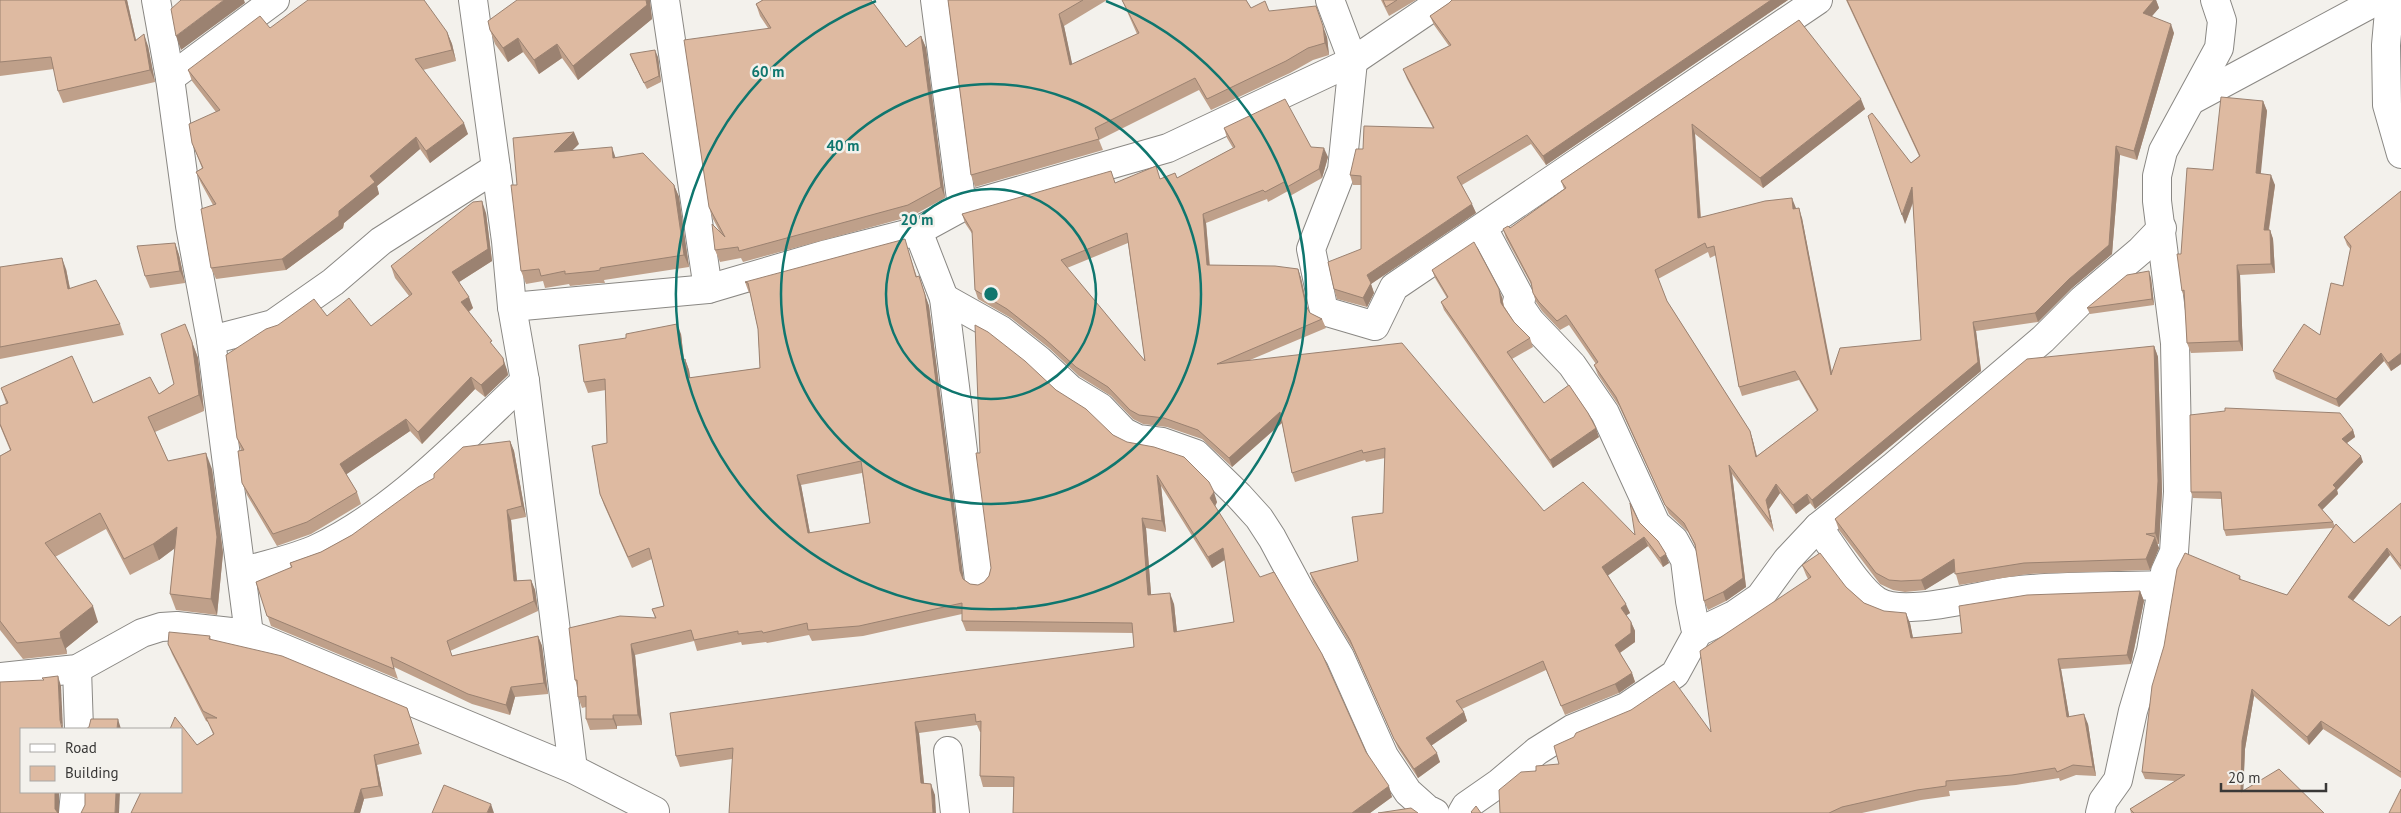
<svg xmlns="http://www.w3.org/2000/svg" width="2401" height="813" viewBox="0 0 2401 813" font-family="'PT Sans',sans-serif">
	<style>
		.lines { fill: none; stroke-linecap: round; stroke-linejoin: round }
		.minor-casing { stroke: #8a8884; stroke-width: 30 }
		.minor { stroke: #fff; stroke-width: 28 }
		.wall { fill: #bfa08a; fill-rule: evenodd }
		.shaded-wall { fill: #9b8271 }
		.building { fill: #debaa1; stroke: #9b8271; fill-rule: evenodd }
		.ring { fill: none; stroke: #0f766e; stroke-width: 2.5 }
		.centre { fill: #0f766e; stroke: #f3f1ec; stroke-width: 2.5 }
		.ring-label { font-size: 15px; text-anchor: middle; font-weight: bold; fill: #0f766e; stroke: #f3f1ec; stroke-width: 5; stroke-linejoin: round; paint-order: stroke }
	</style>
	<rect width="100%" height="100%" fill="#f3f1ec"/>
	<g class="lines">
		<!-- minor casing -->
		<g class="minor-casing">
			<g id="minor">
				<path d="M473,0L506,241L512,307L525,381L573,769"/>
				<path d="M665,0L708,289"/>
				<path d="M935,0L962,207"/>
				<path d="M1330,0L1353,61L1342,170L1311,249L1324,311L1375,326L1394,287L1818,0"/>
				<path d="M2390,0L2386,45L2387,105L2401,154"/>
				<path d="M170,78L275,0"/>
				<path d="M2192,100L2378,0"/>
				<path d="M1483,228L1521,299L1517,302L1530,321L1572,365L1605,413L1656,524L1674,540L1685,560L1690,601L1695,627L1698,632"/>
				<path d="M918,231L944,298L979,580"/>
				<path d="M944,298L1001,330L1039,360L1070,389L1100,407L1124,432L1138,439L1162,442L1196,454L1239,496L1259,518L1272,538L1301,592L1340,657L1384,756L1408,792L1427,809L1435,813"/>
				<path d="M512,307L708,289L827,254L918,231L962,207L1168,148L1353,61L1443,0"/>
				<path d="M211,340L273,324L333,282L381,241L496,168"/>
				<path d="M1818,527C1833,547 1858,589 1877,601C1904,618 1979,595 2011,591C2059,585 2115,587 2163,585"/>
				<path d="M242,572C267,564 295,559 318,548C397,510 461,440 525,381"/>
				<path d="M249,634L573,769L655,811"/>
				<path d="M77,669L79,729"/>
				<path d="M0,677L77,669L142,633L161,627L177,626L249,634L211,340L190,226L170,78L156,0"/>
				<path d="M948,751L955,813"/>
				<path d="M73,813L75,792"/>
				<path d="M1462,813L1466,806L1499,783L1537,751L1572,729L1626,707L1675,674L1698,632L1734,615L1760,597L1787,560L1818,527L1894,466L2043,339L2082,300L2140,251L2162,228"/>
				<path d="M2100,813L2103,801L2118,780L2133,711L2151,651L2165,572L2174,552L2178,492L2175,343L2157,201V176L2163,151L2219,48L2222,21L2215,0"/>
			</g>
		</g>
		<!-- minor -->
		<use href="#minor" class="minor"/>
	</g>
	<!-- wall -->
	<g class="wall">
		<path d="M0,0H127L136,40L148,46L155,82L63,103L58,91L54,69L0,76Z"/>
		<path d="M761,0H871L906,47L921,36L926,48L945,198L912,216L743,262L741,258L720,262L715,250L721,234L713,219L709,207L768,28L760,16L756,4L762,1Z"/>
		<path d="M948,0H1107L1064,26L1072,65L1137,34L1122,0H1246L1251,8L1269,11L1327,37L1329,55L1313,60L1290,73L1211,110L1199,90L1099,140L1103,150L975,187L971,175Z"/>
		<path d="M1381,0H1416L1389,16Z"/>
		<path d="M1452,0H1788L1546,165L1531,144L1462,185L1476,213L1371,284L1374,293L1367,307L1337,299L1334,289L1361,249V185H1353L1350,175L1363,149L1433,128L1407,79L1403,69L1449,46L1434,25L1430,16L1449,3Z"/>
		<path d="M1846,0H2156L2159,8L2151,17L2174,33L2137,160L2120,155L2112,254L2072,288L2038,322L1976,331L1981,371L1815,509L1810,503L1796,514L1780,493L1769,509L1774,532L1732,474L1746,587L1726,601L1708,610L1704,601L1696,548L1688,532L1669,514L1619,406L1598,375L1594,365L1596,364L1569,325L1560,330L1542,311L1536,302L1533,293L1532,286L1506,238L1503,229L1510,228L1564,189L1561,181L1799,20L1865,109L1763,188L1695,134L1701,217L1796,209L1802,218L1832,372L1921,340L1913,203L1905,224L1911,163L1919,156ZM1708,252L1710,258L1716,255L1739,387L1742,396L1799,380L1817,411L1757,456L1753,441L1750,431L1667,301L1658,279Z"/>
		<path d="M650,2L652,19L578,80L562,58L539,74L523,52L508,62L495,44L490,30Z"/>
		<path d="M270,28L447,32L452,44L456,61L423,70L468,134L430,163L420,149L377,186L379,194L344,223L343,228L286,270L216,279L211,268L213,205L201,183L196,172L202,168L192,143L216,112L192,81L188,70Z"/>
		<path d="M630,54L658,57L661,82L647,89L632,60Z"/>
		<path d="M2263,101L2267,111L2260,173L2275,185L2269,230H2270L2273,239L2275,273L2240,275L2243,351L2191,353L2187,343L2185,299L2182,291L2181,254L2213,170Z"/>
		<path d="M1224,128L1311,147L1328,157L1322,178L1290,196L1288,191L1268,202L1267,199L1206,223L1210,265L1298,269L1301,278L1308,310L1310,313L1322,319L1326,328L1250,360L1544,511L1635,535L1639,522L1669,563L1663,567L1648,546L1608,575L1630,613L1626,615L1631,622L1635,631V642L1620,653L1632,673L1635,682L1619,693L1565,715L1546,670L1462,709L1464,712L1467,721L1431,746L1440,762L1418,778L1398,748L1353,649L1313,582L1310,573L1358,561L1383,513L1385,458L1366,462L1365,460L1295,482L1292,473L1282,423L1232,467L1202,439L1167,427L1143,424L1133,419L1111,396L1079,376L1049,348L1011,318L978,299L975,290L973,235L965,223L962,214L1115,183L1160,179L1177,178L1233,148L1227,138ZM1128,243L1145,361L1067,268Z"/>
		<path d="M579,144L572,150L616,158L674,185L679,197L689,267L604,280L605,283H599L570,286L569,284L545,288L543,281L526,284L521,271L517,185Z"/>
		<path d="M2401,191V364L2391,371L2384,361L2339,407L2276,379L2273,371L2320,335L2343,286L2351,250L2347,245L2344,237Z"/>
		<path d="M486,213L492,261L459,282L473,308L469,312L494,348L507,370L508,375L485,397L475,389L422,444L410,431L346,474L357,492L361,504L311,534L277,546L247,495L242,483L241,450L237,438L327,316L371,326L409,296L395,278L391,266Z"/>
		<path d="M175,243L179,255L185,283L150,288L145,276Z"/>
		<path d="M908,250L917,277L929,306L963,579L970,584L978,585L984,582L989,576L991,568L980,453L1056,390L1113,435L1217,502L1215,507L1366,752L1392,797L1370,813H1013L1014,787H983L980,776L981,732H980L977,725L919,733L924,783L935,795L732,759L680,767L676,756L1134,647L1133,633L966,631L962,621V614L863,636L812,641L809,635L767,643L766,642L742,645L741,642L697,651L694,641L635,655L642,725L617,726V729L590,730L586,719V707L582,708L578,697V687L575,680L655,618L652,609L664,606L652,559L632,568L604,505L600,494L607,443L606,390L588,393L584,382L681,334L684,359H685L689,370L690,378L760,368L758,329L750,293H749L745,282ZM862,473L870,523L810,533L801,485ZM1161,486L1212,568L1225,560L1234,622L1177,632L1174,604L1151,595L1146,528L1166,532Z"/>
		<path d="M0,267L66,269L70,288L120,324L124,335L0,359Z"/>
		<path d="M1432,270L1502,297L1504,306L1514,322L1530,338L1533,347L1512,359L1544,403L1599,437L1553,468L1444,310L1441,302L1447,298L1435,278Z"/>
		<path d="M2151,278L2154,305L2090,314L2087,308Z"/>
		<path d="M192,342L198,358L204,411L155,432L168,461L212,469L223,553L217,615L176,610L170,594L175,548L159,560L130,575L106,529L55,557L98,622L66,648L67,654L23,659L0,630V456L10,450L0,426V424L6,403L1,388L93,403L159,394L174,384Z"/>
		<path d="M2154,346L2158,357L2162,492L2159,544H2157L2159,548L2150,570L2028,574L1959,585L1955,571L1925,590L1905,592L1893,590L1880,584L1839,530L1835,519Z"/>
		<path d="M2353,430L2355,437L2347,443L2363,462L2337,490L2338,494L2322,510L2333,522L2335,526L2354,543L2401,503V570L2390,555L2353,601L2389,626L2401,616V778L2323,729L2309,745L2254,696L2245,749L2243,790L2324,813H2131L2130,809L2175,781L2145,779L2142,772L2240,576L2241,580L2287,595L2333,528L2226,536L2224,530L2221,499L2193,498L2191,492Z"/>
		<path d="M510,441L514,451L526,517L511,520L517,581L531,580L535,590L538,611L450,651L452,656L538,636L542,646L548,694L515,697L510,715L472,704L394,667L398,679L271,626L256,582L291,568L290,563L321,552L352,535Z"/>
		<path d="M1802,565L1846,587L1864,603L1910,623L1913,638L1962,633L2140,591L2144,601L2131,664L2061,669L2069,716L2088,724L2096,776L2076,775L2060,781L2059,778L2016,785L1949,791L1950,796L1921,800L1862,813H1500L1536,771L1559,764L1631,710L1711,732L1808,579L1806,575Z"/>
		<path d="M210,636L211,640L407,708L422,754L377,765L383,796L364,799L360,813H131L197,745L213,734L208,722L206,721L172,654L168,644Z"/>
	</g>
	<!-- shaded-wall -->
	<g class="shaded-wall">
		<path d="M125,0H127L139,54L135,41Z"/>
		<path d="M224,0H244L245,3L181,50L176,36Z"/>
		<path d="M646,0H650V2L652,19L578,80L573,66Z"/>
		<path d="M1771,0H1788L1546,165L1543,156Z"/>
		<path d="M2154,0H2156L2159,8L2146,23L2143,13Z"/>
		<path d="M1059,14L1064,26L1075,77L1070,65Z"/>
		<path d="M2171,24L2174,33L2137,160L2134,151Z"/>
		<path d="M1323,26L1327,37L1329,55L1325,43Z"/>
		<path d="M447,32L452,44L456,61L452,50Z"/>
		<path d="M144,34L148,46L155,82L150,70Z"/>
		<path d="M921,36L926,48L945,198L941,187Z"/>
		<path d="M518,38L523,52L508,62L503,48Z"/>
		<path d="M557,44L562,58L539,74L534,60Z"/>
		<path d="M655,50L658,57L661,82L659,76Z"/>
		<path d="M1861,99L1865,109L1763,188L1760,178Z"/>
		<path d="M2263,101L2267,111L2260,182L2256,173Z"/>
		<path d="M464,123L468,134L430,163L426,151Z"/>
		<path d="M1692,124L1695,134L1701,227L1698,218Z"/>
		<path d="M574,132L579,144L558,164L554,152Z"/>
		<path d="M416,137L420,149L377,186L379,194L344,223L343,228L286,270L282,259L339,211L370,176Z"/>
		<path d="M2116,146L2120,155L2112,254L2072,288L2038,322L2035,313Z"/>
		<path d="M612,147L616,159L613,158Z"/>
		<path d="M1324,148L1328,157L1322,178L1319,169Z"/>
		<path d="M2271,175L2275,185L2267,240L2264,230Z"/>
		<path d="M674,185L679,197L689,267L684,255Z"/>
		<path d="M1912,187L1915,196L1905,224L1902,215Z"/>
		<path d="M1792,198L1796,208V218L1793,209Z"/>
		<path d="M482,201L486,213L492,261L456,284L452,272Z"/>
		<path d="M1472,204L1476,213L1371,284L1374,293L1367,307L1363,298L1367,275Z"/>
		<path d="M1799,208L1802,218L1834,385L1831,375Z"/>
		<path d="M1203,214L1206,223L1210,274L1207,265Z"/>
		<path d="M2270,230L2273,239L2275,273L2271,264Z"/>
		<path d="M175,243L179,255L185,283L180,271Z"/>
		<path d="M62,258L66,269L72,300L68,289Z"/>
		<path d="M2237,265L2240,275L2243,351L2239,341Z"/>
		<path d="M1298,269L1301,278L1309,315L1306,306Z"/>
		<path d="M2149,271L2151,278L2154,305L2152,299Z"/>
		<path d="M919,276L929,306L964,582L960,571Z"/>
		<path d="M1499,289L1502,297L1504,311L1501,303Z"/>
		<path d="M469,297L473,308L465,314L461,302Z"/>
		<path d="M1973,322L1976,331L1981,371L1815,509L1812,500Z"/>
		<path d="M677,324L681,334L685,371L682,360Z"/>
		<path d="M192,342L198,358L204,411L199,395Z"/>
		<path d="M2154,346L2158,357L2162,492L2159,544L2155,533Z"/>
		<path d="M2381,353L2384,361L2339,407L2336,399Z"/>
		<path d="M2401,353V364L2391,371L2388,363Z"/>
		<path d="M503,358L507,370L508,375L485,397L481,385Z"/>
		<path d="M685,359L689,370L692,389L688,378Z"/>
		<path d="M471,377L475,389L422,444L418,432Z"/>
		<path d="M1280,412L1284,421L1232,467L1229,458Z"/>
		<path d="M406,419L410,431L344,476L340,464Z"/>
		<path d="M1596,428L1599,437L1553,468L1550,460Z"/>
		<path d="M2353,430L2355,437L2344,445L2342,439Z"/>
		<path d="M1750,431L1753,441L1759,466L1756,457Z"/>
		<path d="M510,441L514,451L526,517L522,506Z"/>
		<path d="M206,453L212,469L223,553L217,615L211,599Z"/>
		<path d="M2361,456L2363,462L2337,490L2338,494L2320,512L2318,505L2333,485Z"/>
		<path d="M1729,465L1732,474L1746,587L1726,601L1723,592Z"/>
		<path d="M797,475L801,485L812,544L808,533Z"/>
		<path d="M1157,475L1161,486L1166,532L1162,521Z"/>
		<path d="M1776,484L1780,493L1769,509L1774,532L1771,522L1766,500Z"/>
		<path d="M1214,492L1217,502L1213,509L1210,498Z"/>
		<path d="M1807,494L1810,503L1796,514L1793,505Z"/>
		<path d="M507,510L511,520L518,591L514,581Z"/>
		<path d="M1142,518L1146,528L1152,606L1148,595Z"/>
		<path d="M177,527L183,542L159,560L153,544Z"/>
		<path d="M1644,537L1648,546L1606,577L1602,567Z"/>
		<path d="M2155,537L2159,548L2150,570L2146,559Z"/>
		<path d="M1223,548L1227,558L1212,568L1208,557Z"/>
		<path d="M2387,548L2390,555L2350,604L2348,597Z"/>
		<path d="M1666,554L1669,563L1663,567L1660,558Z"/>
		<path d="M1954,559L1958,570L1925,590L1921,580Z"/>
		<path d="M531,580L535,590L538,611L534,601Z"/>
		<path d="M2140,591L2144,601L2131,664L2127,655Z"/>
		<path d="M1170,593L1174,604L1178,643L1174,632Z"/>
		<path d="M1626,604L1630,613L1624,617L1621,608Z"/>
		<path d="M93,606L98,622L66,648L67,654L61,638L60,632Z"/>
		<path d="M1906,613L1910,623L1915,648L1911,638Z"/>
		<path d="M1631,622L1635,631V642L1618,654L1615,645Z"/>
		<path d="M538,636L542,646L548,694L544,683Z"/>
		<path d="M631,644L635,655L642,725L638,715Z"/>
		<path d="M2058,659L2061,669L2071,727L2067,717Z"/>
		<path d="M1632,673L1635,682L1619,693L1615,684Z"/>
		<path d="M58,676L61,686L63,729L60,720Z"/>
		<path d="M511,687L515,697L510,715L506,705Z"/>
		<path d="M2252,689L2254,696L2245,749L2243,799L2241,792L2242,741Z"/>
		<path d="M1464,712L1467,721L1429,747L1426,738Z"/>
		<path d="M2084,714L2088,724L2096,776L2093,767Z"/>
		<path d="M613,715L617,726V729L613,719Z"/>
		<path d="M118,719L121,729H117Z"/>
		<path d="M2321,721L2323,729L2309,745L2307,737Z"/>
		<path d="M915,722L919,733L925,794L921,783Z"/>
		<path d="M1437,753L1440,762L1418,778L1414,769Z"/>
		<path d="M374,755L377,765L383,796L379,786Z"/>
		<path d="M931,784L935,795L936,813H933Z"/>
		<path d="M1389,786L1392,797L1370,813H1352Z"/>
		<path d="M361,789L364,799L360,813H354Z"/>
		<path d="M55,792H59V813H56L55,809Z"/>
		<path d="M116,792H120L119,813H115Z"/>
		<path d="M491,804L494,813H487Z"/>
	</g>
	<!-- building -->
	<g class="building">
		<path d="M0,0H125L135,41L144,34L150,70L58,91L51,57L0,62Z"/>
		<path d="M181,0H224L176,36L171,9Z"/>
		<path d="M308,0H424L447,32L452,50L415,59L464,123L426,151L416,137L370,176L375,182L339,211V216L282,259L211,268L201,209L216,204L196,172L203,168L192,143L189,124L220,110L188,70L260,16L270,28Z"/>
		<path d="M517,0H646L647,5L573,66L557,44L534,60L518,38L503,48L490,30L488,21Z"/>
		<path d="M763,0H871L906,47L921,36L941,187L908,205L739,251L738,247L715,250L712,224L725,237L709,207L684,40L771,28L756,4Z"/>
		<path d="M948,0H1083L1059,14L1070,65L1139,33L1122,0H1246L1251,8L1265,1L1269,11L1316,6L1323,26L1325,43L1308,48L1286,61L1207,99L1195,78L1095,128L1099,139L971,175Z"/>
		<path d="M1383,0H1397L1386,7Z"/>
		<path d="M1452,0H1771L1543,156L1527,135L1457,177L1472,204L1367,275L1371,283L1363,298L1334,289L1328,262L1361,249V176L1350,175L1356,149H1363L1364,126L1434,128L1403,69L1451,45L1430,16L1449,3Z"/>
		<path d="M1847,0H2154L2143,13L2171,24L2134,151L2116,146L2109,245L2069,279L2035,313L1973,322L1978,362L1812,500L1807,494L1793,505L1776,484L1766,500L1771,522L1729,465L1743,578L1723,592L1704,601L1695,544L1684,523L1665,505L1616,397L1594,365L1598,362L1566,315L1557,321L1539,302L1533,293L1531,282L1503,229L1508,226L1510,228L1566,188L1561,181L1799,20L1861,99L1760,178L1692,124L1698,218L1765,201L1792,198L1793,209L1799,208L1831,375L1840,348L1921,340L1912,187L1902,215L1868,116L1872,113L1911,163L1920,156ZM1705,243L1707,248L1714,246L1739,387L1795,371L1818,410L1756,457L1750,431L1667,301L1655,270Z"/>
		<path d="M655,50L659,76L644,83L630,54Z"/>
		<path d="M2221,97L2263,101L2256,173L2271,175L2264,230H2270L2271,264L2237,265L2239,341L2187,343L2184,290L2182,291L2177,254H2181L2187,168L2213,170Z"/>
		<path d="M1285,99L1311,147L1324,148L1319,169L1287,187L1284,182L1265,192L1263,190L1203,214L1207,265L1275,266L1298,269L1306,306L1310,313L1322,319L1217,364L1402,343L1544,511L1583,482L1635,535L1630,503L1639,522L1658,541L1666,554L1660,558L1644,537L1602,567L1626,604L1621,608L1631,622V633L1615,645L1632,673L1615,684L1561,706L1543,661L1456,701L1464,712L1426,738L1437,753L1414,769L1394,739L1350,640L1310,573L1358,561L1352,517L1383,513L1385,448L1363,453L1362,450L1292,473L1280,412L1229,458L1198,430L1164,418L1139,415L1130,410L1108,387L1076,367L1045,339L1007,309L975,290L972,231L962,214L1111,171L1115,183L1156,166L1160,179L1175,173L1177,178L1235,147L1224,128ZM1127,233L1145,361L1061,260Z"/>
		<path d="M574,132L554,152L612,147L613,158L643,153L674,185L684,255L600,268V270L595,271L565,274V271L541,276L539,269L521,271L511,185H517L513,138Z"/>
		<path d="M2401,191V353L2388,363L2381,353L2336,399L2273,371L2304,324L2320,335L2331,283L2343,286L2351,246L2344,237Z"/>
		<path d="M482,201L488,249L452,272L469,297L461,302L492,341L490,342L503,358L504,364L481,385L471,377L418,432L406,419L340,464L357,492L307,522L273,534L242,483L238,451L244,450L237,438L226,355L266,329L278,325L314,299L327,316L349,298L371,326L412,294L391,266L473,202Z"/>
		<path d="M905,239L916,277L919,276L925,295L960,571L963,579L970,584L978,585L984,582L989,576L991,568L976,453H980L975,325L988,332L1025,361L1056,390L1086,409L1113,435L1127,442L1154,447L1184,457L1209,482L1214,492L1210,498L1260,577L1274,572L1322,654L1366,752L1389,786L1352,813H1013L1014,777L980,776L981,721L976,722L975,714L915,722L921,783L931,784L933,813H729L733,748L676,756L670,713L1134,647L1132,623L962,621V603L859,626L808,630L807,623L763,633L762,631L738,634V631L694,640L691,630L631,644L638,715H613V719H586V696L578,697L577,680H575L569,628L620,616L656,618L652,609L664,606L649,548L628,557L600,494L592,446L607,443L605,379L584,382L579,345L626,338V334L677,324L682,360L685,359L688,378L760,368L758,329L748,283L745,282ZM861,461L870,523L808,533L797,475ZM1157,475L1208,557L1223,548L1234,622L1174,632L1170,593L1148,595L1142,518L1162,521Z"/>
		<path d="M1474,242L1499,289L1501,303L1514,322L1530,338L1507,352L1544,403L1569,385L1588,413L1596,428L1550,460L1441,302L1448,297L1432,270Z"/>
		<path d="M175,243L180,271L145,276L137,246Z"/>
		<path d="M62,258L68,289L96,280L120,324L0,347V267Z"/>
		<path d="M2149,271L2152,299L2087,308L2127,275Z"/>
		<path d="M185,324L192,342L199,395L148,417L168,461L206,453L217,537L211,599L170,594L177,527L153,544L124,559L100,513L45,543L93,606L60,632L61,638L17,643L0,621V456L11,450L0,424V406L8,403L1,388L72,356L93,403L150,377L159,394L174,384L161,334Z"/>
		<path d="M2154,346L2158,481L2155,533L2146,534L2155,537L2146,559L2024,563L1955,574L1954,559L1921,580L1901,581L1889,580L1876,573L1835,519L2027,359Z"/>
		<path d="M2225,408L2340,413L2353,430L2342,439L2361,456L2333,485L2336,488L2318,505L2333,522L2224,530L2221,492H2191L2190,415L2225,411Z"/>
		<path d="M510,441L522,506L507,510L514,581L531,580L534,601L447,641L452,656L538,636L544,683L511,687L506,705L468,694L391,657L394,669L267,616L256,582L292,567L290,563L321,552L352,535L418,487L434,478V474L463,447Z"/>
		<path d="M2401,503V566L2387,548L2348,597L2389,626L2401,616V772L2321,721L2307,737L2252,689L2242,741L2241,792L2279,769L2324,813H2134L2130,809L2185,775L2142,772L2152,686L2164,646L2177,569L2185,553L2240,576L2239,579L2287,595L2336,524L2354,543Z"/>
		<path d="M1820,553L1846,587L1864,603L1884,611L1906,613L1911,638L1962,633L1959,606L2027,595L2140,591L2127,655L2058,659L2067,717L2084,714L2093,767L2073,765L2057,772L2055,768L2012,775L1946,781V786L1917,790L1842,807L1829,813H1500L1499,790L1521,772L1536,771V766L1559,764L1554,746L1574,737L1576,733L1631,710L1674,681L1711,732L1700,651L1811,577L1802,565Z"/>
		<path d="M169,632L210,636L209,639L282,656L407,708L419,744L374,755L379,786L361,789L354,813H131L141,792H181V729H170L175,717L197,745L214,734L206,718H217L203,711L168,644Z"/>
		<path d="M58,676L60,720L62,728L64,729H21V792H55V809L58,813H0V682L44,680L42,678Z"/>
		<path d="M91,719H118L117,729H86L89,727Z"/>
		<path d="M444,785L491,804L487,813H432Z"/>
		<path d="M2401,789V813H2389Z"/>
		<path d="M85,792H116L115,813H81L85,805Z"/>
		<path d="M1476,806L1481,813H1472L1471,812Z"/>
		<path d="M1411,808L1418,813H1378Z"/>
	</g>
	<!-- distance rings -->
	<g class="ring">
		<circle cx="991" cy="294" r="105"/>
		<circle cx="991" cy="294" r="210"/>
		<path d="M1106 1A315 315 0 1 1 876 1"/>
	</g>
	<circle cx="991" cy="294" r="8" class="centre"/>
	<g class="ring-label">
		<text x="768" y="77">60 m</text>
		<text x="843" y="151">40 m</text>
		<text x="917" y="225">20 m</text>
	</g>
	<!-- legend -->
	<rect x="20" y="728" width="162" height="65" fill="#f3f1ec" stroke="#a9a7a4"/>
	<rect x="30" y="744" width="25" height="8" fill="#ffffff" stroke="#a9a7a4"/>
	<text x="65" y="753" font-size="15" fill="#393837">Road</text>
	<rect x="30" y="766" width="25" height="15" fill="#debaa1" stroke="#a9a7a4"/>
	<text x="65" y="778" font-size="15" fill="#393837">Building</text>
	<!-- scale -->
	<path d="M2221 783v8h105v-8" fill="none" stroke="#393837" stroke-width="2.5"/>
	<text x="2228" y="783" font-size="15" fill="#393837" stroke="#f3f1ec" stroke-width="4" paint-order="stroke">20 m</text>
</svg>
